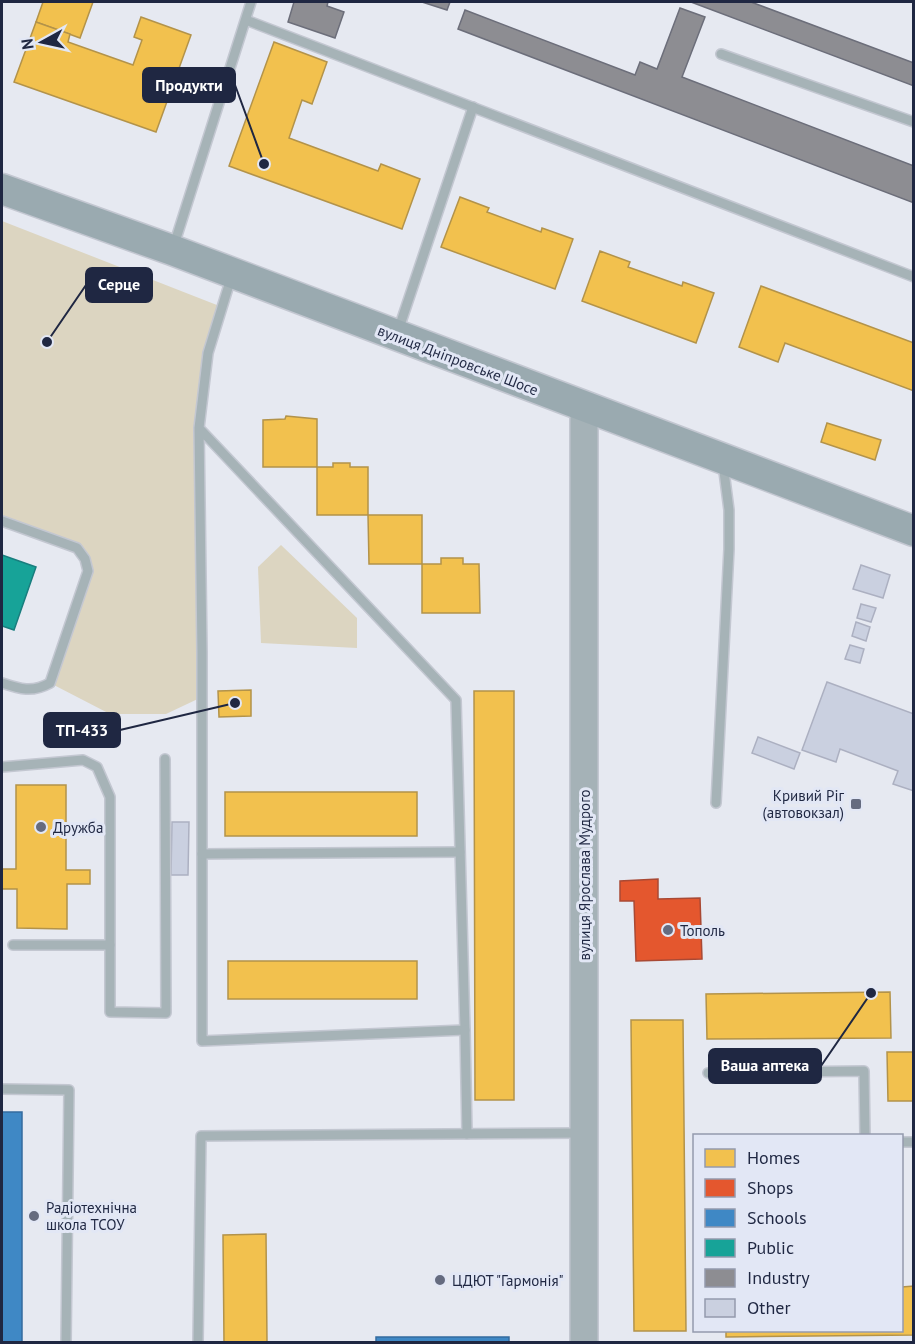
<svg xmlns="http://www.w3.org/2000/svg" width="915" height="1344" viewBox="0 0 915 1344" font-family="'PT Sans',sans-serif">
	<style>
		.green { fill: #dcd5c1 }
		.homes { fill: #f2c14e; stroke: #b3934a; stroke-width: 1.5 }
		.shops { fill: #e4572e; stroke: #a94934; stroke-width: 1.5 }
		.schools { fill: #3f88c5; stroke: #356b9e; stroke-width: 1.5 }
		.public { fill: #17a398; stroke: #197e7e; stroke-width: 1.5 }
		.industry { fill: #8d8d92; stroke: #6c6e7a; stroke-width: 1.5 }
		.building { fill: #cad0e0; stroke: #acb0c1; stroke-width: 1.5 }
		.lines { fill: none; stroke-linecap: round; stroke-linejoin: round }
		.lane-casing { stroke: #c3c7d1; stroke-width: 12 }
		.secondary-casing { stroke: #c3c7d1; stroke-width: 30 }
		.primary-casing { stroke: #c3c7d1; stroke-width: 33 }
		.lane { stroke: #a6b3b7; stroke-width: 9 }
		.secondary { stroke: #a5b2b7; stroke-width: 27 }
		.primary { stroke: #9aaab0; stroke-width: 30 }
		.poi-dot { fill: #656b7f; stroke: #e2e7f5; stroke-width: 2 }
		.labels { text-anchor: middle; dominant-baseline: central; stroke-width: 6; stroke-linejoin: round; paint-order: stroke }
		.street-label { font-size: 15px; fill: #1f2742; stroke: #e2e7f5 }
		.poi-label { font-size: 15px; fill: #1f2742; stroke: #e2e7f5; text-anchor: start }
		.leader { fill: none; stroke: #1f2742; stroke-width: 2 }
		.callout-dot { fill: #1f2742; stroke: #e2e7f5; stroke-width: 2 }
		.callout { fill: #1f2742; stroke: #1f2742; stroke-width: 2 }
		.callout-label { font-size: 16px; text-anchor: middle; font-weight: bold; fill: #fff }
	</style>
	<rect width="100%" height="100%" fill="#e6e9f1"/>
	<!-- green -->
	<g class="green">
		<path d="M2,221L222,307L208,353L199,428L202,697L166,714H110L50,683L88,571L77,548L2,521Z"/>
		<path d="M281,545L357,618V648L261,643L258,567Z"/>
	</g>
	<!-- homes -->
	<g class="homes">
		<path d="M43,2H93L80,38L36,22Z"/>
		<path d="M141,17L191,35L156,132L14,82L36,22L70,34L68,42L133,65L142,40L134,37Z"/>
		<path d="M274,42L327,62L312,104L302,100L289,138L378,171L381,164L420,179L402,229L229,166Z"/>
		<path d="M460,197L489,208L487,212L541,232L542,228L573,239L555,289L441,247Z"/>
		<path d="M600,251L630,262L628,267L682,286L683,282L714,293L696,343L582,301Z"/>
		<path d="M761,286L914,343V391L785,343L778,362L739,347Z"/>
		<path d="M286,416L317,419V467H263V420L285,419Z"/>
		<path d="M827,423L881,440L875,460L821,442Z"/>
		<path d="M333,463H350V467H368V515H317V467H333Z"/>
		<path d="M368,515H422V564H369Z"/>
		<path d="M441,558H463V564H479L480,613H422V564H441Z"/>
		<path d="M251,690V716L219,717L218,691Z"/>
		<path d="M474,691H514V1100H475Z"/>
		<path d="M16,785H66V870H90V884H67V929L17,928V889H2V869H16Z"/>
		<rect x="225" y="792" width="192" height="44"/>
		<rect x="228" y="961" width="189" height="38"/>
		<path d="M890,992L891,1038L707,1039L706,994Z"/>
		<path d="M631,1020H683L686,1331H634Z"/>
		<path d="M887,1052H914V1101H888Z"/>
		<path d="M266,1234L267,1342H224L223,1235Z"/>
		<path d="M914,1286V1335L726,1337V1330H902V1287Z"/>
	</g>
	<!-- shops -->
	<path class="shops" d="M658,879V899L700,898L702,959L636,961L634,901H620V881Z"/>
	<!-- schools -->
	<g class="schools">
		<rect x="2" y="1112" width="20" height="230"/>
		<rect x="376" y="1337" width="133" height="5"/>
	</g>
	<!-- public -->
	<path class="public" d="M2,555L36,567L14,630L2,626Z"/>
	<!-- industry -->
	<g class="industry">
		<path d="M294,2H328L327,6L344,12L335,38L288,22Z"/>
		<path d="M422,2H450L447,10Z"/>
		<path d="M691,2H751L914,63V86Z"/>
		<path d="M680,8L705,17L682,77L914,166V203L458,29L465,10L635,75L640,62L657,69Z"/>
	</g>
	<!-- building -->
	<g class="building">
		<path d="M861,565L890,575L883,598L853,589Z"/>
		<path d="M861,604L876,608L871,622L857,618Z"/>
		<path d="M856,622L870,627L866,641L852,636Z"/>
		<path d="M850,645L864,649L860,663L845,659Z"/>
		<path d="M827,682L914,714V791L893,784L898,771L840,749L836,762L802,750Z"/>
		<path d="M758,737L800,753L794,769L752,753Z"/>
		<path d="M172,822H189L188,875H171Z"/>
	</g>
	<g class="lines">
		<!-- lane casing -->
		<g class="lane-casing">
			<g id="lane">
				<path d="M246,20L914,277"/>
				<path d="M721,54L914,122"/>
				<path d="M174,245L251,2"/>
				<path d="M398,331L473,107"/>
				<path d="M199,428L456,700L465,1030L202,1041V652L199,428L208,353L232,275"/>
				<path d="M2,521L77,548L85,559L88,571L50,683C32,693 20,689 2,683"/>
				<path d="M2,767L83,760L97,767L110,797V945H13"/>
				<path d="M716,803L729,549V510L723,464"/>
				<path d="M202,854L460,852"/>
				<path d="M110,945V1012L166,1013L165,759"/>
				<path d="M465,1030L467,1134"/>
				<path d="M708,1073L864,1071L865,1136"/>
				<path d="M2,1089L69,1090L66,1342"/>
				<path d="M902,1142H914"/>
				<path d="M198,1342L201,1136L582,1133"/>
			</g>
		</g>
		<!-- secondary casing -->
		<g class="secondary-casing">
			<path id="secondary" d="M584,1342V408"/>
		</g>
		<!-- primary casing -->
		<g class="primary-casing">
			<path id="primary" d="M2,189L172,250L914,531"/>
		</g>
		<!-- lane -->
		<use href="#lane" class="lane"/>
		<!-- secondary -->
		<use href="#secondary" class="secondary"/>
		<!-- primary -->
		<use href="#primary" class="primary"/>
	</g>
	<!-- markers -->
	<g class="poi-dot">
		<rect x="850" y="798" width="12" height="12" rx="3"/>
		<circle cx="41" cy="827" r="6"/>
		<circle cx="668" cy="930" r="6"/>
		<circle cx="34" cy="1216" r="6"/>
		<circle cx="440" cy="1280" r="6"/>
	</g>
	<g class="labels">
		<!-- street labels -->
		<g class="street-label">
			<text transform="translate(458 360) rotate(21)">вулиця Дніпровське Шосе</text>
			<text transform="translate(584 875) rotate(-90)">вулиця Ярослава Мудрого</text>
		</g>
		<!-- poi labels -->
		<g class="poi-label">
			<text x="844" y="795" text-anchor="end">Кривий Ріг<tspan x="844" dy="17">(автовокзал)</tspan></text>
			<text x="53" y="827">Дружба</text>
			<text x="680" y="930">Тополь</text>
			<text x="46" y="1207">Радіотехнічна<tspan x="46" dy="17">школа ТСОУ</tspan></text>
			<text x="452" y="1280">ЦДЮТ "Гармонія"</text>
		</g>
	</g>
	<!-- callouts -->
	<path class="leader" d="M264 164L235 85M47 342L86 285M235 703L120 730M871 993L821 1066"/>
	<g class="callout-dot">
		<circle cx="264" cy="164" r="6"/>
		<circle cx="47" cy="342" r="6"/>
		<circle cx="235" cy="703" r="6"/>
		<circle cx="871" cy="993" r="6"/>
	</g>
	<g class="callout">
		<rect x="143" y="68" width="92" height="34" rx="6"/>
		<rect x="86" y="268" width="66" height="34" rx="6"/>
		<rect x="44" y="713" width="76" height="34" rx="6"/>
		<rect x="709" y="1049" width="112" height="34" rx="6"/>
	</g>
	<g class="callout-label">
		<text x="189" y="91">Продукти</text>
		<text x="119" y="290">Серце</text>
		<text x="82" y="736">ТП-433</text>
		<text x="765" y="1071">Ваша аптека</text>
	</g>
	<!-- border -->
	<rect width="915" height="1344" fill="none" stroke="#1f2742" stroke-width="6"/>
	<!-- legend -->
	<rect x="693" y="1134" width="210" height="198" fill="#e2e7f5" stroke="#949aad" stroke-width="1.5"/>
	<rect x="705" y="1149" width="30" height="18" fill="#f2c14e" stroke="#949aad" stroke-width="1.5"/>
	<text x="747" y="1164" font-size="18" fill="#1f2742">Homes</text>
	<rect x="705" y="1179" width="30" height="18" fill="#e4572e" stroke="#949aad" stroke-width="1.5"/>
	<text x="747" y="1194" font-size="18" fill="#1f2742">Shops</text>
	<rect x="705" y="1209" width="30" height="18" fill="#3f88c5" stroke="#949aad" stroke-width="1.5"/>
	<text x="747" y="1224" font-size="18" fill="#1f2742">Schools</text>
	<rect x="705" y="1239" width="30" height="18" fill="#17a398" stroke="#949aad" stroke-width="1.5"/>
	<text x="747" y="1254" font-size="18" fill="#1f2742">Public</text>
	<rect x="705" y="1269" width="30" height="18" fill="#8d8d92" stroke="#949aad" stroke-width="1.5"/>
	<text x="747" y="1284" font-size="18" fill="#1f2742">Industry</text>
	<rect x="705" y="1299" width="30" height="18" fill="#cad0e0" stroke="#949aad" stroke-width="1.5"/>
	<text x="747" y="1314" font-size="18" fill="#1f2742">Other</text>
	<!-- north arrow -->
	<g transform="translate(42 42) rotate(262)" stroke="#e2e7f5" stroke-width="4.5" paint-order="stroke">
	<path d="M0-4.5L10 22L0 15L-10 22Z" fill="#1f2742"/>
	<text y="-9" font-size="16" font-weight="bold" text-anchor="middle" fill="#1f2742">N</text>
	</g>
</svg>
